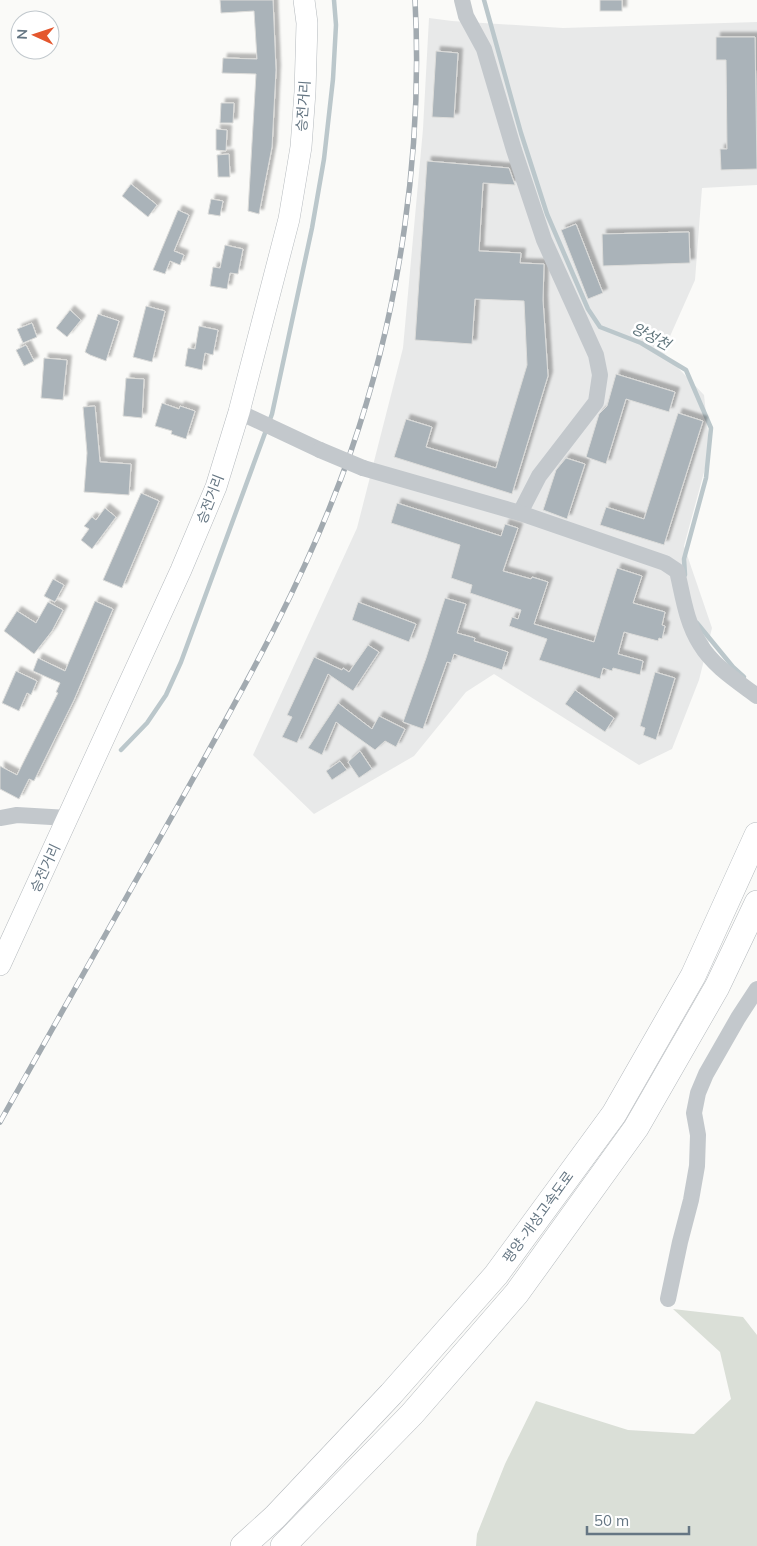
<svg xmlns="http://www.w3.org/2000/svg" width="757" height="1546" viewBox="0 0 757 1546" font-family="Mulish,'Noto Sans KR',sans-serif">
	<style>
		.built { fill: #e8e9e9 }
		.green { fill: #dadfd7 }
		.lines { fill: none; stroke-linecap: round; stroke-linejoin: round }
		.stream { stroke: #bbc7cb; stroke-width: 4.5 }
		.building { fill: #aab3b9; stroke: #dcdcda; filter: url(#shadow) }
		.major-casing { stroke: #b5babe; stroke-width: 22 }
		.highway-casing { stroke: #b4b9bd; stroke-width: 26 }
		.minor { stroke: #c3c8cc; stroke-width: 16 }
		.major { stroke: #fff; stroke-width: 21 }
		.highway { stroke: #fff; stroke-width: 25 }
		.rail-casing { stroke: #a2aab0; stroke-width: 5.5 }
		.rail { stroke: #fff; stroke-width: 4; stroke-dasharray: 11; stroke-linecap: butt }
		.minor-bridge { stroke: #c3c8cc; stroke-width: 16 }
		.labels { text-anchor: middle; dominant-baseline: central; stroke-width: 5; stroke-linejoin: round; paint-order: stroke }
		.street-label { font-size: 14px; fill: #657683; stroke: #fff }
		.water-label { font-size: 15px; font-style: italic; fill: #60757c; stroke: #fff }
	</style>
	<defs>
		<filter id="shadow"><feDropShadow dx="4.5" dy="-4.5" stdDeviation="1" flood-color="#0004"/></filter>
	</defs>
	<rect width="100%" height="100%" fill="#fafaf8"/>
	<!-- built -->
	<path class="built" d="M429,18L452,21L563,28L757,22V185L702,188L695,280L663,352L704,395L710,450L684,546L712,628L699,680L672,749L639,765L494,674L466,692L414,756L314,814L253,755L357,528L403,348L423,129Z"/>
	<!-- green -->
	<path class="green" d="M673,1309L743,1317L757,1335V1546H476L477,1534L505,1464L536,1401L628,1430L694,1434L731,1399L720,1352Z"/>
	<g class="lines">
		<!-- stream -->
		<g class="stream">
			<path d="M484,0L521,133L547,214L588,309L600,327L641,343L686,370L711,428L706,478L684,559L685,575"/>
			<path d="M697,623L733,667L744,677"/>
			<path d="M121,750L147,723L166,695L181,662L272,414L312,228L324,159L333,79L336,25L334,0"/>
		</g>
	</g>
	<!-- building -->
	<g class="building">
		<path d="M220,0H273L276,70L272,147L259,214L248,211L256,74L222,73L223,58L257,59L254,11L221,13Z"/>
		<rect x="600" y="0" width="22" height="11"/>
		<path d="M716,37H755L757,169L721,170L720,149H727L726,60H716Z"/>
		<path d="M436,51L458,53L454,118L432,117Z"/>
		<path d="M221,103H234L233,123H220Z"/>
		<path d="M216,129L227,130L226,151L216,150Z"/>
		<path d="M229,154L230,177H218L217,155Z"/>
		<path d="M427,161L509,168L515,185L483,183L479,251L521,253L520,263L544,264L543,300L548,376L512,494L394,457L406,419L432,427L426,447L496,468L527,365L524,301L475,299L472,344L415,340Z"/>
		<path d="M131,184L157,205L148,217L122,196Z"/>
		<path d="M211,199L223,201L220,216L208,214Z"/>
		<path d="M178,210L189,215L174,251L184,255L180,265L170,261L165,274L153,270Z"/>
		<path d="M576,224L603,293L588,299L561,230Z"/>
		<path d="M689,232L690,263L603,266L602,234Z"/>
		<path d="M225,245L243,249L238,274L230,273L227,289L210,286L213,267L220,268Z"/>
		<path d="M146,306L165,311L152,362L133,357Z"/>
		<path d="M70,310L81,320L67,337L56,328Z"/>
		<path d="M98,314L119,321L106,361L90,355L85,352Z"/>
		<path d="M32,323L37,337L23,343L17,329Z"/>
		<path d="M199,326L218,330L213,355L205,353L202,370L185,366L188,348L195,349Z"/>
		<path d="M26,345L34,361L24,366L16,350Z"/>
		<path d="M44,358L67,360L63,400L41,398Z"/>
		<path d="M616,374L675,392L669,412L626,399L606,464L586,457L599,414L607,406Z"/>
		<path d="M126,378L144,379L142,418L123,416Z"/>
		<path d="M162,403L179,409L180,406L195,411L186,439L171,434L172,431L155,426Z"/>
		<path d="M95,406L100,462L131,464L129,495L84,492L87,453L83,407Z"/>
		<path d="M678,413L703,421L664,545L600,525L606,507L644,519Z"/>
		<path d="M566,458L585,464L567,519L543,510L556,470Z"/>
		<path d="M141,493L159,501L122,588L103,580Z"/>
		<path d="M397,503L501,536L505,524L518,528L503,571L531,579L532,577L548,582L534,624L594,642L617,568L642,576L633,603L665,612L662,625L665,626L662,639L659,638L658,641L624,632L618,654L643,661L640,675L613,668L612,671L603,668L600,679L539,660L547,639L509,626L512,617L518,619L521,610L470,593L472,585L451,578L460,545L391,523Z"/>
		<path d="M105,508L116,517L92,549L81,540L89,529L84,526L92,517L96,520Z"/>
		<path d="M53,579L64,585L55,602L44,596Z"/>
		<path d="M445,598L466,604L457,633L475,638L474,641L508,652L502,670L454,654L451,663L447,662L423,729L403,722L426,658Z"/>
		<path d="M95,601L113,609L74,700L34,781L29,779L19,799L0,789V766L17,775L58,693L56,692L60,683L33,671L38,658L65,671Z"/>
		<path d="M48,602L63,610L52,631L34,654L4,631L17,611L36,623Z"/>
		<path d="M358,602L416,624L409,642L352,620Z"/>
		<path d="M368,645L379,652L353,691L328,674L297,743L282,737L292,717L287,715L314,657L342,670L343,668L349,672Z"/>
		<path d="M16,671L37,681L31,695L27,693L19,711L2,703Z"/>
		<path d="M655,672L675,678L656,740L643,735L645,728L640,726Z"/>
		<path d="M575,690L614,718L605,732L565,704Z"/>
		<path d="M338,703L372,729L379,716L405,729L396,747L385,741L375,750L336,722L322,755L308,748Z"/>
		<path d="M360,751L372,769L359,778L348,762Z"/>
		<path d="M340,761L347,770L332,780L326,771Z"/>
	</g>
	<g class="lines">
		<!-- major casing -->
		<g class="major-casing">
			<path id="major" d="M0,965L181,570L216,487L239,412L289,219L301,147L305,92L307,23L304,0"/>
		</g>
		<!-- highway casing -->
		<g class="highway-casing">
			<g id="highway">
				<path d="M243,1546L275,1517L391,1394L496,1275L614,1114L693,976L757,835"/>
				<path d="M283,1546L412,1414L517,1293L636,1128L717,987L757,903"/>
			</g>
		</g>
		<!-- minor -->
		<g class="minor">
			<path d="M462,0L466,16L484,49L514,150L544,240L596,355L600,375L596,402L539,476L520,513"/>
			<path d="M239,412L320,450"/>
			<path d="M363,468L520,513L665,563L677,571C683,596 686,622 700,644C713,666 737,681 757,696"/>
			<path d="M0,818L17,815L68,818"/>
			<path d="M668,1299L680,1242L691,1200L697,1166L698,1135L694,1113L698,1093L706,1074L738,1018L757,989"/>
		</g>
		<!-- major -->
		<use href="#major" class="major"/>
		<!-- highway -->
		<use href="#highway" class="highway"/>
		<!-- rail casing -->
		<g class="rail-casing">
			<path id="rail" d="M0,1122C60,1015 120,909 180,802C244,688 308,575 351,451C400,310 423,149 415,0"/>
		</g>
		<!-- rail -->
		<use href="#rail" class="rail"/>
		<!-- minor-bridge -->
		<path class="minor-bridge" d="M320,450L363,468"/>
	</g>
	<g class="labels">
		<!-- street labels -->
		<g class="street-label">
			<text transform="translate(303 106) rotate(-86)">승전거리</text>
			<text transform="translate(210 499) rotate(-69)">승전거리</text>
			<text transform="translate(45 868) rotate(-65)">승전거리</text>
			<text transform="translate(538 1217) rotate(-54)">평양-개성고속도로</text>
		</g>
		<!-- water labels -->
		<g class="water-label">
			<text transform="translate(651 336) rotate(28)">양성천</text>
		</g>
	</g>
	<!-- north arrow -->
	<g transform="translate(35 35) rotate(273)"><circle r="24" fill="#ffffff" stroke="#c1c8cd"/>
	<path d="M0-4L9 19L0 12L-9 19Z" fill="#e4572e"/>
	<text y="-8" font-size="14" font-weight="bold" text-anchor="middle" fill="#657683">N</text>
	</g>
	<!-- scale -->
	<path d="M587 1526v8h102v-8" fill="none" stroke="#657683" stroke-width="2.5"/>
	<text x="594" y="1526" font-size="15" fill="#657683" stroke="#ffffff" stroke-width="4" paint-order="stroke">50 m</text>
</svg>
